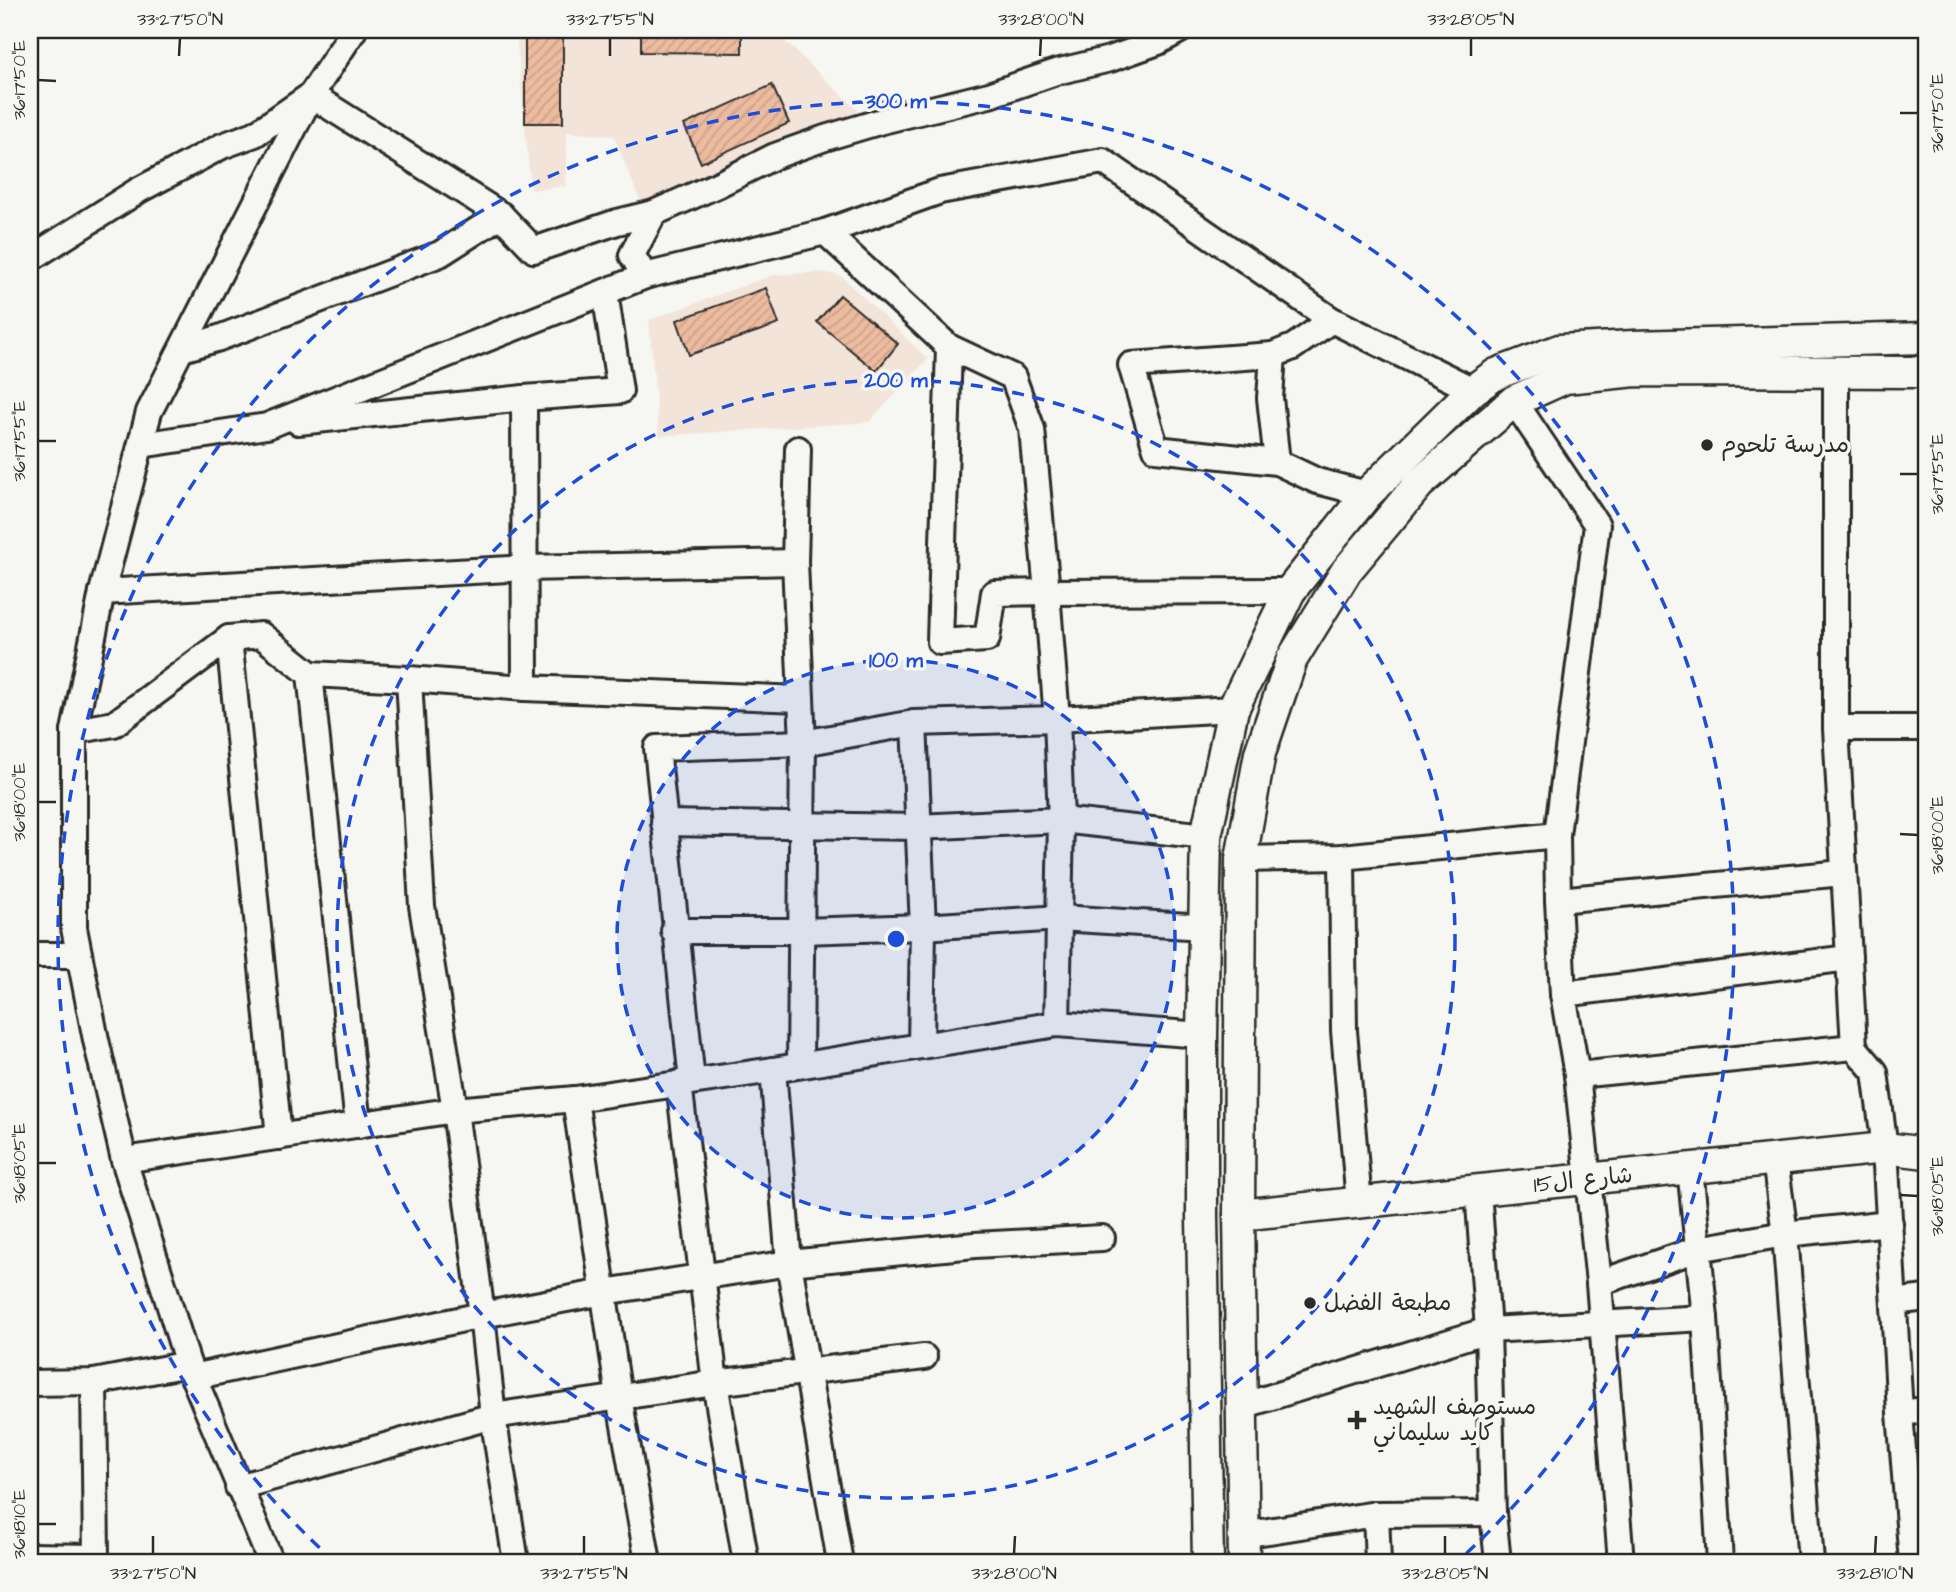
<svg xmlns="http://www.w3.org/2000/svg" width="1956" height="1592" viewBox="0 0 1956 1592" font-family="'Architects Daughter','Playpen Sans Arabic',sans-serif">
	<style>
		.built { fill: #f3e4d9 }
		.building { fill: url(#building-hatch); stroke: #2b2b2b; stroke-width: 2 }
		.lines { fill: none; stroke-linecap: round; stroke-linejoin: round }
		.minor-casing { stroke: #2b2b2b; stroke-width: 30 }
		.major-casing { stroke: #2b2b2b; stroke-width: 35 }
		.minor { stroke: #f6f6f2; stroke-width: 24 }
		.major { stroke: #f6f6f2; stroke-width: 30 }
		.ticks { fill: none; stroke: #2b2b2b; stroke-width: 2.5 }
		.ring { fill: none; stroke: #1d4ed8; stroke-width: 3.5; stroke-dasharray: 12 9 }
		.poi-dot { fill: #2b2b2b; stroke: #f6f6f2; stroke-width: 2.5 }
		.labels { text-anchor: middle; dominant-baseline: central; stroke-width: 7; stroke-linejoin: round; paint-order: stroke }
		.poi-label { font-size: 23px; fill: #2b2b2b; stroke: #f6f6f2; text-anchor: start }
		.street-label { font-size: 23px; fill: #2b2b2b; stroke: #f6f6f2 }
		.centre { fill: #1d4ed8; stroke: #f6f6f2; stroke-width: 3.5 }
		.ring-label { font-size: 21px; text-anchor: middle; font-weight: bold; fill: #1d4ed8; stroke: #f6f6f2; stroke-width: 7; stroke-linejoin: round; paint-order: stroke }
		.neatline { fill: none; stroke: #2b2b2b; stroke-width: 2.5 }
		.ticks-label { font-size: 18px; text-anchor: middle; fill: #2b2b2b }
	</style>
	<defs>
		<pattern id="building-hatch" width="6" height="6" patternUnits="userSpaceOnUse" patternTransform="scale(1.75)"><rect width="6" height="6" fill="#edbb9f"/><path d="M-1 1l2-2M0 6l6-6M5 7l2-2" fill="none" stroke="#cba189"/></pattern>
	</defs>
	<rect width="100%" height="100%" fill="#f6f6f2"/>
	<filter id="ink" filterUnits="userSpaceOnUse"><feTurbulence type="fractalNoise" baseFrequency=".0143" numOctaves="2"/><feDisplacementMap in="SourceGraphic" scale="14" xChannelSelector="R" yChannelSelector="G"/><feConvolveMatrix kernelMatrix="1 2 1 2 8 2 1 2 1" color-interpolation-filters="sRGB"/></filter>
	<g filter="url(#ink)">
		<!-- built -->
		<g class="built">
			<path d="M516,30H773L859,111L642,206L614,136L567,132L566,186L531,190Z"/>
			<path d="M822,272L841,276L928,359L869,422L659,436L649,320L773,275Z"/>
		</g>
		<!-- building -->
		<g class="building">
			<rect x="525" y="30" width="38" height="93"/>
			<path d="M641,30H742V53L641,52Z"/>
			<path d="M772,85L789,123L701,163L684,125Z"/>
			<path d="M766,288L779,324L689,355L677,320Z"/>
			<path d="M840,295L898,344L876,371L817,322Z"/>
		</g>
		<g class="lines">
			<!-- minor casing -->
			<g class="minor-casing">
				<g id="minor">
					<path d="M825,232L949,347L1013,377L1032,429L1047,592L1290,591"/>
					<path d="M30,259L139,190L222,146L255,134L311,95L501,215L534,250L617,222L654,213L717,185L775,156L825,138L882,121L989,95L1056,72L1110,59L1158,42L1180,30"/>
					<path d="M645,276L632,255L654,213"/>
					<path d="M1332,320L1293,347L1273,355L1270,398L1277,462L1317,481L1367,494"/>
					<path d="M949,347L940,642L987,639L994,593L1047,592L1057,719L1061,820L1057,1024"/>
					<path d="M182,349L219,338L440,254L501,215"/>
					<path d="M1273,355L1131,365L1156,449L1277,462"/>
					<path d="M1836,373V728L1854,1047"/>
					<path d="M524,398L525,688"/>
					<path d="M1514,401L1597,525L1557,835L1558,900L1563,994L1577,1075L1599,1283L1621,1562"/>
					<path d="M298,422L524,398L620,391L605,292"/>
					<path d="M141,445L267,426L645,276L825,232L940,191L1103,161L1332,320L1473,390"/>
					<path d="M798,449L795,562L803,743L800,1065"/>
					<path d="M102,592L526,568L795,562"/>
					<path d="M229,638L279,1137"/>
					<path d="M310,674L358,1125"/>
					<path d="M409,679L422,906L455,1110L482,1315L493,1416L516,1562"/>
					<path d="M914,723L923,927L921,1046"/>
					<path d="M1836,728H1926"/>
					<path d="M74,731L114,724L229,638L261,635L310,674L409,679L525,688L801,699"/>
					<path d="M664,823L918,827L1061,820L1206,836"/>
					<path d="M1342,857L1344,1031L1359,1203"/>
					<path d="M1241,859L1342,857L1557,835"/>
					<path d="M1558,900L1843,873"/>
					<path d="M674,931H801L923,927L1060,918L1204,927"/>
					<path d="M30,955H79"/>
					<path d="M1563,994L1849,958"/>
					<path d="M773,1070L789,1263L840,1562"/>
					<path d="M1577,1075L1854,1047L1875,1072L1885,1148L1900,1413L1912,1562"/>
					<path d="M692,1081L657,748L803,743L914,723L1057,719L1233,709"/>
					<path d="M679,1083L715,1383L746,1562"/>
					<path d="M575,1099L619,1397L648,1562"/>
					<path d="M124,1160L455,1110L575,1099L773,1070L1057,1024L1202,1035"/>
					<path d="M1775,1160L1785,1234L1811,1562"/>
					<path d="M1690,1168L1705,1318L1720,1562"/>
					<path d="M1478,1190L1488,1330L1493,1513L1498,1562"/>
					<path d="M1599,1283L1698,1249L1785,1234L1890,1223"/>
					<path d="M1894,1302L1926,1298"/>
					<path d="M193,1377L482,1315L604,1292L789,1263L975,1245L1102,1238"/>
					<path d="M30,1383L94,1382L188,1364"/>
					<path d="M1242,1406L1488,1330L1705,1318"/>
					<path d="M1900,1413L1926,1410"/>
					<path d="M238,1487L493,1416L715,1383L924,1357"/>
					<path d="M1376,1514L1378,1562"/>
					<path d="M1243,1535L1376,1514L1493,1513"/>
					<path d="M30,1556L96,1557L94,1382"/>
					<path d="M271,1562L188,1364L124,1160L96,1040L74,928V731L102,592L149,412L311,95L354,30"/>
				</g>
			</g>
			<!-- major casing -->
			<g class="major-casing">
				<g id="major">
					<path d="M1239,1215L1885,1148L1926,1153"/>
					<path d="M1208,1562L1202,1217V1035L1206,836L1233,709L1290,591L1367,494L1473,390L1496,374L1559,350L1633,346L1926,338"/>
					<path d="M1244,1562L1239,1215L1241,859L1260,753L1292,659L1347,570L1419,484L1514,401L1565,378L1636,371L1926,372"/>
				</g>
			</g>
			<!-- minor -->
			<use href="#minor" class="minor"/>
			<!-- major -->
			<use href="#major" class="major"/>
		</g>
	</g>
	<!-- ticks -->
	<path class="ticks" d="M179,56L180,38M610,56V38M1040,56L1041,38M1471,56V38M38,80L56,81M1900,113H1918M38,441H56M1900,474H1918M38,802H56M1900,834L1918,835M38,1163H56M1900,1195L1918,1196M38,1524H56M153,1554V1536M584,1554V1536M1014,1554L1015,1536M1445,1554V1536M1875,1554L1876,1536"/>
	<!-- distance rings -->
	<circle cx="896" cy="939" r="279" fill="#1d4ed8" fill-opacity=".12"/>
	<g class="ring">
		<circle cx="896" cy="939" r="279"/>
		<circle cx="896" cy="939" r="559"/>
		<path d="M335 1562A838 838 0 1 1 1457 1562"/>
	</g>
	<!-- markers -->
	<g class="poi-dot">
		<circle cx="1707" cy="445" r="7"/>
		<circle cx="1310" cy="1303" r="7"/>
		<path d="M1353.5 1409.5h7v7h7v7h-7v7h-7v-7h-7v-7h7z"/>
	</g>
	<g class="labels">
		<!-- poi labels -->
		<g class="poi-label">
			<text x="1721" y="445">مدرسة تلحوم</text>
			<text x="1324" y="1303">مطبعة الفضل</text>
			<text x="1373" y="1407">مستوصف الشهيد<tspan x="1373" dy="26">كايد سليماني</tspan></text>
		</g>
		<!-- street labels -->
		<g class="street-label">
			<text transform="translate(1583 1180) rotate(-6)">شارع ال15</text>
		</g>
	</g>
	<circle cx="896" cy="939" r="10" class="centre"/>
	<g class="ring-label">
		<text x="896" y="108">300 m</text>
		<text x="896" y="387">200 m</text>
		<text x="896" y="667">100 m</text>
	</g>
	<!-- margin -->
	<rect width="1956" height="1592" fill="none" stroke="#f6f6f2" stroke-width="77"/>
	<rect x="38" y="38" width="1880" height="1516" class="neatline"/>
	<g class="ticks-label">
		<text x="180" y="25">33°27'50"N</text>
		<text x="610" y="25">33°27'55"N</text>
		<text x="1041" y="25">33°28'00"N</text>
		<text x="1471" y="25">33°28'05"N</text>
		<text transform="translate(19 80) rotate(-90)" y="6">36°17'50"E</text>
		<text transform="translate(1937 113) rotate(-90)" y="6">36°17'50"E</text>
		<text transform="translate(19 441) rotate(-90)" y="6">36°17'55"E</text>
		<text transform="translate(1937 474) rotate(-90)" y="6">36°17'55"E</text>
		<text transform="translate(19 802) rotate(-90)" y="6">36°18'00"E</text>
		<text transform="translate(1937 835) rotate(-90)" y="6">36°18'00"E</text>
		<text transform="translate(19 1163) rotate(-90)" y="6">36°18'05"E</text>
		<text transform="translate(1937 1196) rotate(-90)" y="6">36°18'05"E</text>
		<text transform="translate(19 1524) rotate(-90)" y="6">36°18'10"E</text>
		<text x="153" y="1579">33°27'50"N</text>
		<text x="584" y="1579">33°27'55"N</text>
		<text x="1014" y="1579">33°28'00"N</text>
		<text x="1445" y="1579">33°28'05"N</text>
		<text x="1875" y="1579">33°28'10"N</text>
	</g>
</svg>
